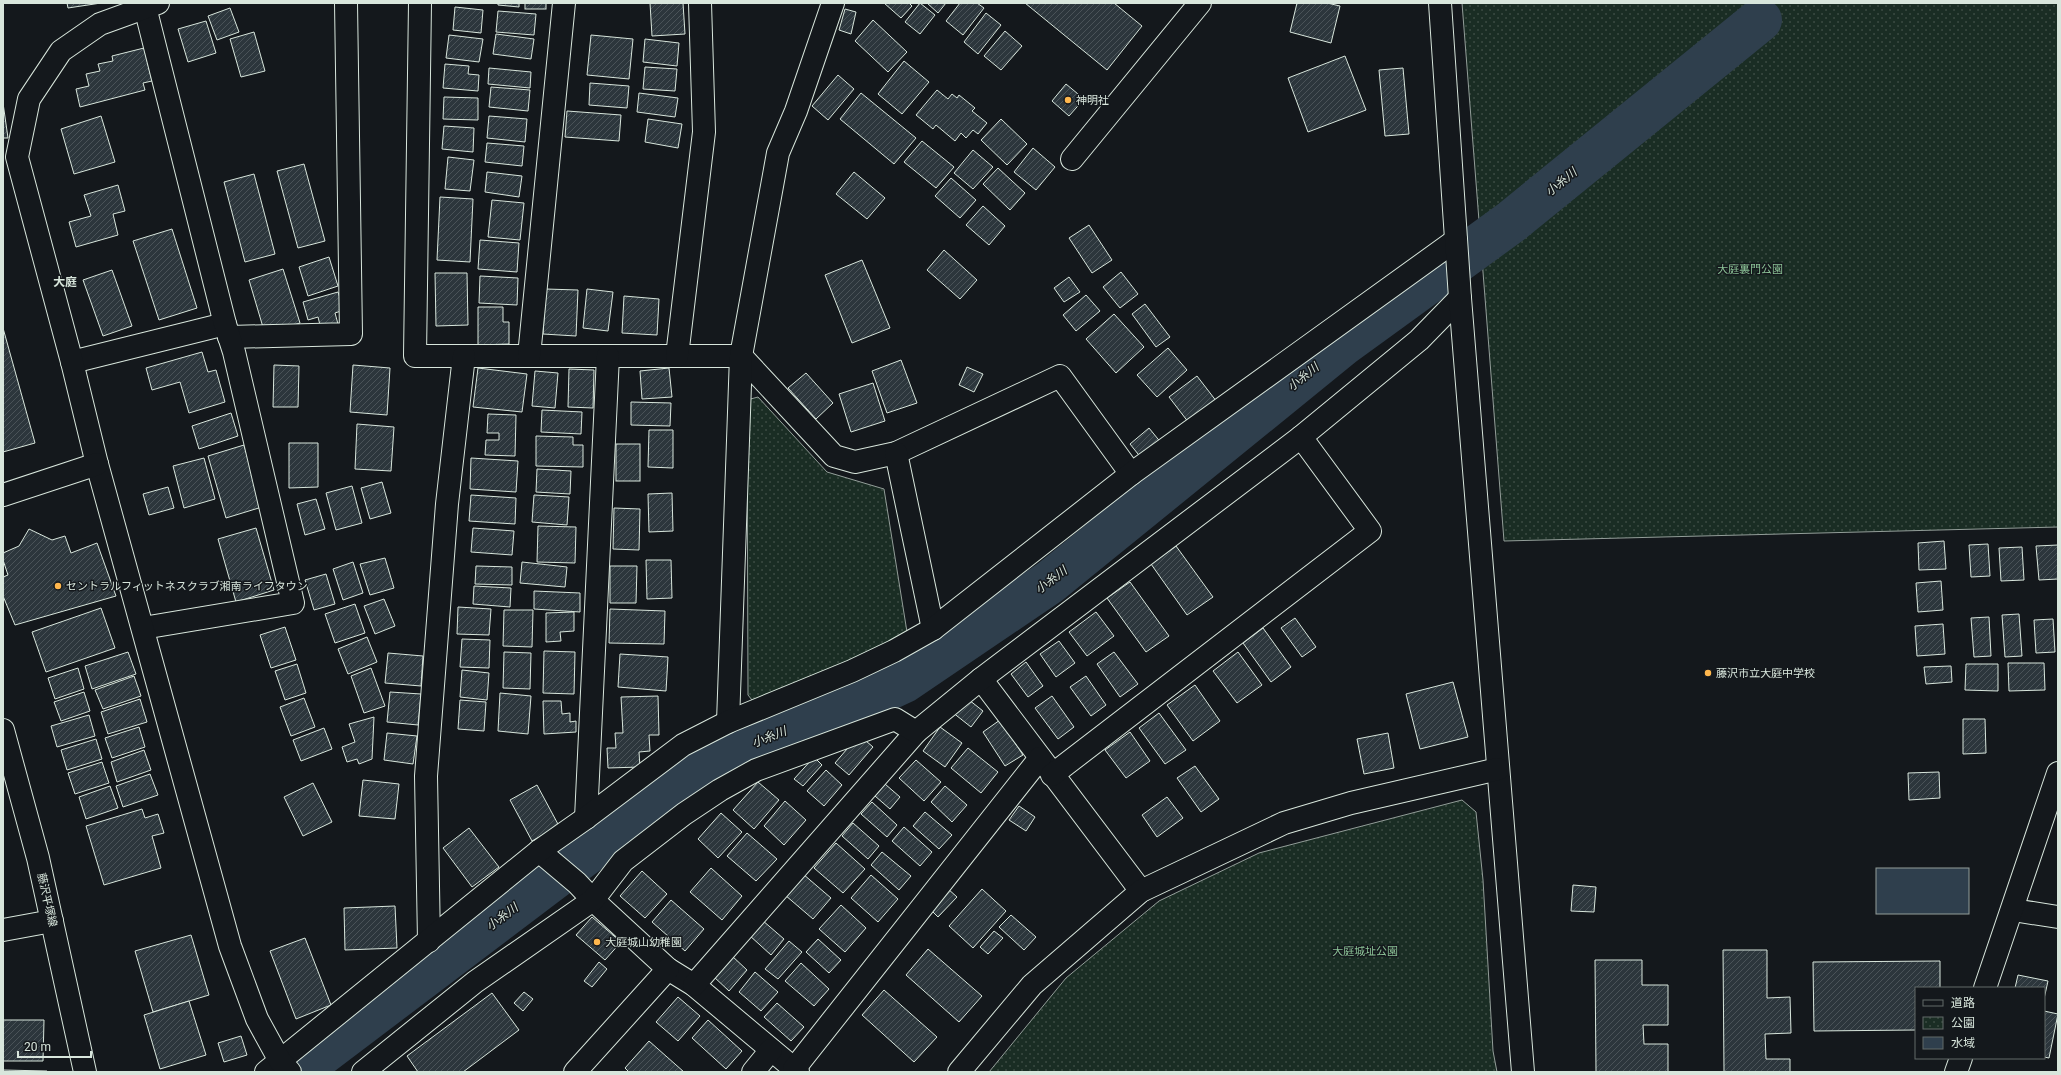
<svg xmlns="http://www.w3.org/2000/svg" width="2061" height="1075" viewBox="0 0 2061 1075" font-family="Roboto,'Noto Sans JP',sans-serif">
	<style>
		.park { fill: url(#park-dots); stroke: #939e99 }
		.water { fill: #2f3f4d; stroke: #939e99 }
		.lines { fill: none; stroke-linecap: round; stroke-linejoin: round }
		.river { stroke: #2f3f4d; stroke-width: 44 }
		.building { fill: url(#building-hatch); stroke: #d8e6dc }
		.street-casing { stroke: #d8e6dc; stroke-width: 24 }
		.secondary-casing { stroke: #d8e6dc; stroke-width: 24 }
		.primary-casing { stroke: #d8e6dc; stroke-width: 24 }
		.street { stroke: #14181c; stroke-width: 22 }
		.secondary { stroke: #14181c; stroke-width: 22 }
		.primary { stroke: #14181c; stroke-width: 22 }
		.poi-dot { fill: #ffb74d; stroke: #14181c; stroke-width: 1.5 }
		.labels { text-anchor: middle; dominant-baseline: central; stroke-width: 3; stroke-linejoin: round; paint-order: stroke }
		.poi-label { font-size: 11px; fill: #d8e6dc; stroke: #14181c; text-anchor: start }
		.park-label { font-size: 11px; fill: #8ac095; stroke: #14181c }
		.street-label { font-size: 11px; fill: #d8e6dc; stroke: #14181c }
		.water-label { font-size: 12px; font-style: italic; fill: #d8e6dc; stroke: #14181c }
		.neighbourhood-label { font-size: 12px; font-weight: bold; fill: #d8e6dc; stroke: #14181c }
	</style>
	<defs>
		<pattern id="park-dots" width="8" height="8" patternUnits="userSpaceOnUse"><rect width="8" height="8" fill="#1a2d24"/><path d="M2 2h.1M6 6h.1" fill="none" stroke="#3b4b43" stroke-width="1.8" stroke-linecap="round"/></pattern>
		<pattern id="building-hatch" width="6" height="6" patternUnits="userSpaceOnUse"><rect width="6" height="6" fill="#2c363c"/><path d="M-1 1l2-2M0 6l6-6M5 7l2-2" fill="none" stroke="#4a5358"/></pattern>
	</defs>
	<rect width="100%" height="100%" fill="#14181c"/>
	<!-- park -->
	<g class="park">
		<path d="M1462,3H2058V527L1504,541Z"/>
		<path d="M758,397L827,472L884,489L907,632L900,642L756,705L748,695L747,400Z"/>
		<path d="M1462,800L1476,812L1483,880L1493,1051L1497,1072H989L1066,978L1159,901L1259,853Z"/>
	</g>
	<!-- water -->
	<rect class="water" x="1876" y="868" width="93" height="46"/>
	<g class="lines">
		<!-- river -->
		<path class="river" d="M297,1072L683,780L713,761L761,739L831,715L904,681L1050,582L1343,344L1511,222L1760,20"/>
	</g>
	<!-- building -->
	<g class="building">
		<path d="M67,3H101L68,8Z"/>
		<path d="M498,3H519V7L498,5Z"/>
		<rect x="525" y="3" width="21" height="6"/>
		<path d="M650,3H683L685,34L652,36Z"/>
		<path d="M884,3H909L912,6L901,18Z"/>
		<path d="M920,3L935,15L920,34L905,22Z"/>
		<path d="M927,3H946L938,13Z"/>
		<path d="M960,3H977L984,8L963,35L946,21Z"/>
		<path d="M1025,3H1114L1142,26L1107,70Z"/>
		<path d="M1297,3H1327L1340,6L1331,43L1290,32Z"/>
		<path d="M455,7L483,10L481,33L453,30Z"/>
		<path d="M230,8L239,32L217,40L208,16Z"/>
		<path d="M845,9L856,12L851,34L839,30Z"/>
		<path d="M498,11L536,14L534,35L496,32Z"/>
		<path d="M986,13L1001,25L978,54L964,42Z"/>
		<path d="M873,20L907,52L888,72L855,41Z"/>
		<path d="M206,21L216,53L188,62L178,29Z"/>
		<path d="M1005,31L1022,46L1001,70L984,56Z"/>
		<path d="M254,32L265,71L241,77L230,39Z"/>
		<path d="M496,34L534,39L531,59L493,54Z"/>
		<path d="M449,35L483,39L479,62L446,58Z"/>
		<path d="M591,35L633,39L629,79L587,75Z"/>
		<path d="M645,39L679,43L677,66L643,62Z"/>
		<path d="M144,48L152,81L143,83L145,90L80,107L76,89L89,86L86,74L100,71L98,64L113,61L112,56Z"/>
		<path d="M1345,56L1366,110L1308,132L1288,78Z"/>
		<path d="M904,61L929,82L902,114L878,94Z"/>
		<path d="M445,64L469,66L468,74L479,75L478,91L443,88Z"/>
		<path d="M645,67L677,69L675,91L643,89Z"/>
		<path d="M489,68L531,72L530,88L488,84Z"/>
		<path d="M1403,68L1409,134L1385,136L1379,70Z"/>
		<path d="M838,75L854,89L828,120L812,106Z"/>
		<path d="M590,83L629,86L627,108L589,105Z"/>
		<path d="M1066,84L1084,99L1069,116L1052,101Z"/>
		<path d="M491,87L530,90L528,111L489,107Z"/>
		<path d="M937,90L948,99L952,94L957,98L959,95L975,108L972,111L987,123L978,134L973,130L966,138L961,133L955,141L936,125L933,129L916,115Z"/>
		<path d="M639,93L678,98L675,117L637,112Z"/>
		<path d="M861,93L916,138L894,164L840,119Z"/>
		<path d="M444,97L478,98V120L443,119Z"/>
		<path d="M3,103L8,138H3Z"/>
		<path d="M567,111L621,115L619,141L565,137Z"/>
		<path d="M101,116L115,162L74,174L61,129Z"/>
		<path d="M489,116L527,119L525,142L487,138Z"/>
		<path d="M648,119L682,124L678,148L645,142Z"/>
		<path d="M1001,119L1027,144L1007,165L981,140Z"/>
		<path d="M444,126L474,128L473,152L442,149Z"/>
		<path d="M922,141L954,167L936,188L904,162Z"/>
		<path d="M487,143L524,146L522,166L485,162Z"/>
		<path d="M1033,148L1055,167L1036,190L1014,172Z"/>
		<path d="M973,150L993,167L973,189L954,173Z"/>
		<path d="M448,157L474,160L470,191L445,189Z"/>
		<path d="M304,164L325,241L298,248L277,171Z"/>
		<path d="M998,168L1025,193L1010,210L983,184Z"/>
		<path d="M487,172L522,176L519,197L485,192Z"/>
		<path d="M854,172L885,198L867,219L836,194Z"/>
		<path d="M254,174L275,254L245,262L224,182Z"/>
		<path d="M951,178L976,200L960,218L935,196Z"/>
		<path d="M118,185L125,211L113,214L118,235L76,247L69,222L91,216L84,195Z"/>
		<path d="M440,197L473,199L470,262L437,260Z"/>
		<path d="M492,200L524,203L520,240L488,237Z"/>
		<path d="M983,206L1005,226L989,245L966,225Z"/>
		<path d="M1089,225L1112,260L1092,273L1069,238Z"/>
		<path d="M172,229L197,308L159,320L133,241Z"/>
		<path d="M480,240L519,243L517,272L478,269Z"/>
		<path d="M944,250L977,280L960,299L927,270Z"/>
		<path d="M329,257L338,286L308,296L299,267Z"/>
		<path d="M862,260L890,328L852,343L825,275Z"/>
		<path d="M283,269L300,323L265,334L249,280Z"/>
		<path d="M112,270L132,326L103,336L83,280Z"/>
		<path d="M1121,272L1138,294L1120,308L1103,287Z"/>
		<path d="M435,273H467L468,325L436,326Z"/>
		<path d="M480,276L518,278L517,305L479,303Z"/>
		<path d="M1069,277L1080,292L1064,302L1054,288Z"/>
		<path d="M546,289L578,290L576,336L543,334Z"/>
		<path d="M587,289L613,292L608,331L583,328Z"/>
		<path d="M338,292L344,310L335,313L338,324L321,329L318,317L308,320L303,302Z"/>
		<path d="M1086,295L1100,311L1076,331L1063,315Z"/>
		<path d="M624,296L659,299L657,335L622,333Z"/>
		<path d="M1145,304L1170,337L1156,347L1132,314Z"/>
		<path d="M478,307H503V322H509V344L478,345Z"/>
		<path d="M1114,314L1144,347L1116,373L1086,339Z"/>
		<path d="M3,328L35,443L3,452Z"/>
		<path d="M1168,348L1187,370L1157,397L1137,375Z"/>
		<path d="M202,352L208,372L216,370L225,402L189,413L180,382L152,390L146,368Z"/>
		<path d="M901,360L917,403L887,413L872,371Z"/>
		<path d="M274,365L299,366L298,407H273Z"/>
		<path d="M353,365L390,368L387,415L350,412Z"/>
		<path d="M967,367L983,374L974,392L959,385Z"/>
		<path d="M478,368L527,374L522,412L473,407Z"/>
		<path d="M669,368L672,397L642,399L640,371Z"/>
		<path d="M569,369L594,370L593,408L568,407Z"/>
		<path d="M535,371L558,373L555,408L532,406Z"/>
		<path d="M806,373L833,403L816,419L788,388Z"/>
		<path d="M1197,376L1217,402L1189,423L1169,397Z"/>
		<path d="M873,383L885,421L851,432L839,394Z"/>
		<path d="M631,402L671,403L670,426L631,425Z"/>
		<path d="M542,410L582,412L581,434L541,432Z"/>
		<path d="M231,413L238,436L199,449L192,426Z"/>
		<path d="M488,414L516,415L515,456L485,455L486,440H499V433H487Z"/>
		<path d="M357,424L394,427L391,471L355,469Z"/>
		<path d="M1149,428L1162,444L1142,459L1130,444Z"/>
		<path d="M649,430H673V468L648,467Z"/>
		<path d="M536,436L573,437V445H583V467L536,466Z"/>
		<path d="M289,443H318V487L289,488Z"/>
		<rect x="616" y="444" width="24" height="37"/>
		<path d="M244,445L262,507L226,518L208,456Z"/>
		<path d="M204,458L215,499L184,508L173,466Z"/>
		<path d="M471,458L518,461L516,492L470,489Z"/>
		<path d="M537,469L571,471L570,494L536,492Z"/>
		<path d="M382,482L391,513L370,519L361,488Z"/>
		<path d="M352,486L362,523L336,530L326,493Z"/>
		<path d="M168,487L174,508L149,515L143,494Z"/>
		<path d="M672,493L673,531L649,532L648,494Z"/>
		<path d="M471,495L516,498L515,524L469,521Z"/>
		<path d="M534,495L569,497L567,525L532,522Z"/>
		<path d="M316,499L325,529L305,535L297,504Z"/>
		<path d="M614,508L640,509L639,550L613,549Z"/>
		<path d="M538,526L576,527L575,563L537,562Z"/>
		<path d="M256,528L274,590L236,602L218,539Z"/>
		<path d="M473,528L514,531L512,555L471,552Z"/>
		<path d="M29,529L52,540L65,536L71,553L97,543L116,596L15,625L3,596V577L8,575L3,560V553L19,546Z"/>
		<path d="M1944,541L1946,569L1919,570L1918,543Z"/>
		<path d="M1988,544L1990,576L1971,577L1969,545Z"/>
		<path d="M2058,545V579L2039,580L2036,546Z"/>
		<path d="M1176,546L1213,597L1187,615L1151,564Z"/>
		<path d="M2022,547L2024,580L2001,581L1999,548Z"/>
		<path d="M385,558L394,588L370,595L360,564Z"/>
		<path d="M646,560H671L672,598L647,599Z"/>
		<path d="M353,562L363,593L343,600L333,569Z"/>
		<path d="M522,562L567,567L565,587L520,583Z"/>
		<path d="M476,566L512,567V585L475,584Z"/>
		<path d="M610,566H637L636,603H610Z"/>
		<path d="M326,574L335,604L314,610L305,580Z"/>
		<path d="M1941,581L1943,610L1918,612L1916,583Z"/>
		<path d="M1130,582L1169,636L1146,652L1107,598Z"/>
		<path d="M474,586L511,588L510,607L473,604Z"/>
		<path d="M534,591L580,593V612L534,609Z"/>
		<path d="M384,599L395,626L375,634L364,606Z"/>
		<path d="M355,604L365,633L335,643L325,614Z"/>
		<path d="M458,607L491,609L489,635L457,634Z"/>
		<path d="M101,608L115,648L46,672L32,632Z"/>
		<path d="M610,609L665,611L664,644L609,643Z"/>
		<path d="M504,610H533L532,647L503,646Z"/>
		<path d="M574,612V631L560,632L561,641L546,642V613Z"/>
		<path d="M1096,612L1114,636L1087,656L1069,632Z"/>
		<path d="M2019,614L2022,656L2005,657L2002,615Z"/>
		<path d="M1989,617L1991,656L1974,657L1971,618Z"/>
		<path d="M1295,618L1316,647L1302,657L1281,628Z"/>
		<path d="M2053,619L2055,652L2036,653L2034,620Z"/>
		<path d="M1943,624L1945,654L1917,656L1915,626Z"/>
		<path d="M285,627L296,660L271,668L260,635Z"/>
		<path d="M1263,628L1291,667L1271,682L1243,643Z"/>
		<path d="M367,637L377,662L348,674L338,649Z"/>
		<path d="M462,639L490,640L489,668L460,667Z"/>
		<path d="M1059,641L1075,663L1056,677L1040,654Z"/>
		<path d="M544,651L575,652L574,694L543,693Z"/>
		<path d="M128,652L136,674L92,689L85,666Z"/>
		<path d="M504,652L531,653L530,689L503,688Z"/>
		<path d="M1114,652L1138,684L1120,697L1097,664Z"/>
		<path d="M1238,652L1262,685L1237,703L1213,671Z"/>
		<path d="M388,653L423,656L421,686L385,683Z"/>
		<path d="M620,654L668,657L666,691L618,687Z"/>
		<path d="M1026,662L1043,686L1028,697L1011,674Z"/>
		<path d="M2008,663H2044L2045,690L2009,691Z"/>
		<path d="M297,664L306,693L285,700L275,671Z"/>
		<path d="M1966,664H1998V691L1965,690Z"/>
		<path d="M1951,666L1952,682L1926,684L1924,667Z"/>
		<path d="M78,668L84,689L55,699L48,678Z"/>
		<path d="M371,668L385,706L364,713L351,676Z"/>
		<path d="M462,670L489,673L487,700L460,697Z"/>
		<path d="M134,676L141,696L103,709L95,690Z"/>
		<path d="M1086,676L1106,705L1091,716L1070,687Z"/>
		<path d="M1453,682L1468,737L1420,749L1406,694Z"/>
		<path d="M1195,685L1220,721L1193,741L1167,705Z"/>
		<path d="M84,692L90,711L61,721L54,702Z"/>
		<path d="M390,692L421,694L418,725L387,722Z"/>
		<path d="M500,693L531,696L528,734L498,731Z"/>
		<path d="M658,696L659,735H649L650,751L639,752L640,767L608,768L607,748H616L615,733H623L621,697Z"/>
		<path d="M964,696L983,711L971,727L952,712Z"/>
		<path d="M1052,696L1074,727L1058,739L1035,708Z"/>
		<path d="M304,698L315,727L291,736L280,707Z"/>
		<path d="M140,699L147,722L108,734L101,712Z"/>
		<path d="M460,700L486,702L484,731L458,729Z"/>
		<path d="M543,701H561L562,714L570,713V722L576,721V732L544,734Z"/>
		<path d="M1159,713L1186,750L1165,764L1139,728Z"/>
		<path d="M89,715L95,736L57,747L51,726Z"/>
		<path d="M374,717L372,759L359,764L357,759L347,762L342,747L355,742L349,724Z"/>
		<path d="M1963,719H1985L1986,753L1963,754Z"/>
		<path d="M1000,720L1023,755L1005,766L983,732Z"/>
		<path d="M139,727L145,747L112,758L105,738Z"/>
		<path d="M940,727L962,743L945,767L923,751Z"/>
		<path d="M324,728L332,749L301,761L293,740Z"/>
		<path d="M1130,732L1150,761L1126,778L1105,750Z"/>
		<path d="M387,733L417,736L413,764L384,760Z"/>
		<path d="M1388,733L1394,768L1364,774L1357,739Z"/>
		<path d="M859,735L873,747L849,775L835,763Z"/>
		<path d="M96,739L102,759L67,770L61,750Z"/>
		<path d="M968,748L998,772L981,793L951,768Z"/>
		<path d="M144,750L151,770L117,782L111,762Z"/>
		<path d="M814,757L822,765L803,786L794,779Z"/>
		<path d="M916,760L941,782L924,801L899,778Z"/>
		<path d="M102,762L109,783L75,794L68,773Z"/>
		<path d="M1195,766L1219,799L1201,812L1177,778Z"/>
		<path d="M826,770L842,785L824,806L807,791Z"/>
		<path d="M1939,772L1940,798L1909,800L1908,773Z"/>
		<path d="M150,774L158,795L123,807L116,786Z"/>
		<path d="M363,780L399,784L395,819L359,816Z"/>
		<path d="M758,782L779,800L754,829L733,810Z"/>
		<path d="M313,783L332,822L303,836L284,797Z"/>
		<path d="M885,784L900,797L890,809L875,796Z"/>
		<path d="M537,785L559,826L532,841L510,800Z"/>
		<path d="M110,786L118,808L86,819L79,797Z"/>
		<path d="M945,786L967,805L952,822L931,802Z"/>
		<path d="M1167,797L1183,818L1157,837L1142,815Z"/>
		<path d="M785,801L806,820L784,845L764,826Z"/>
		<path d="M872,802L897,825L887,837L861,814Z"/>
		<path d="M1019,806L1035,817L1026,831L1009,820Z"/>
		<path d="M142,809L145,818L158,814L164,833L152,836L161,868L104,885L86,826Z"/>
		<path d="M925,812L952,835L939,849L913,826Z"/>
		<path d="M721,813L742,832L718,858L698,839Z"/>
		<path d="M853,823L879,846L868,859L842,836Z"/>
		<path d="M904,827L932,852L920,866L892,841Z"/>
		<path d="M469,828L499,867L472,887L443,848Z"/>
		<path d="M747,833L777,859L756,881L727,856Z"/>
		<path d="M836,843L865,869L843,893L814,868Z"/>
		<path d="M882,852L911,876L899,890L871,865Z"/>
		<path d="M711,868L742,896L722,920L690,892Z"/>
		<path d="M642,871L667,894L645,918L620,896Z"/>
		<path d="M803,874L831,898L813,919L785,895Z"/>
		<path d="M871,875L898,899L878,922L851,898Z"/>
		<path d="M1573,885L1596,887L1594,912L1571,911Z"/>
		<path d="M947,888L957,897L938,917L929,908Z"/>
		<path d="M982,889L1006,911L973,948L949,926Z"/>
		<path d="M671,900L704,929L685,951L652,922Z"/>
		<path d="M841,905L866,928L845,952L819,929Z"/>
		<path d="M395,906L397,948L345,950L344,908Z"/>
		<path d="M1011,915L1036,937L1024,950L999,927Z"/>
		<path d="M592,917L621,942L605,960L576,935Z"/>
		<path d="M762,920L784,939L771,955L749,935Z"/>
		<path d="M994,931L1003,938L988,954L980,947Z"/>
		<path d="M191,935L209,995L153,1012L135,951Z"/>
		<path d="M305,938L331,1005L296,1019L270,951Z"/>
		<path d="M818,939L841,960L829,973L806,952Z"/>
		<path d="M789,941L802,952L778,979L765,969Z"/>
		<path d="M928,949L982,996L959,1022L906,975Z"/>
		<path d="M1723,950H1767V998L1790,997L1791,1033L1765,1034L1766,1059H1790V1072H1724Z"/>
		<path d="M731,955L747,970L729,991L713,976Z"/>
		<path d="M1595,960H1642V985H1668V1025H1643L1644,1044H1668V1072H1596Z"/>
		<path d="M1940,961V988H1916V1030L1814,1031L1813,962Z"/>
		<path d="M599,962L607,969L592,987L584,981Z"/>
		<path d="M801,963L829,989L814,1006L785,981Z"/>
		<path d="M755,972L778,992L761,1011L739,992Z"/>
		<path d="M2018,975L2048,981L2044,999V988H2015Z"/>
		<path d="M884,990L937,1037L914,1062L862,1015Z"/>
		<path d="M524,992L533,999L523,1011L514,1003Z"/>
		<path d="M492,993L519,1030L463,1072H418L407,1056Z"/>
		<path d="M678,997L700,1016L678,1041L656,1022Z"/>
		<path d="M189,1001L206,1055L160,1069L144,1015Z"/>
		<path d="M777,1003L804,1027L791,1041L764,1017Z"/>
		<path d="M2044,1011L2058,1014L2049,1058L2044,1057Z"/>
		<path d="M3,1020H44L43,1061H3Z"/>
		<path d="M708,1020L742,1051L726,1069L692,1038Z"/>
		<path d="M241,1036L247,1055L224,1062L218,1043Z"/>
		<path d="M649,1041L684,1072H629L625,1068Z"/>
		<path d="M3,1070L47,1071V1072H3Z"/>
	</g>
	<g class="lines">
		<!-- street casing -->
		<g class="street-casing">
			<g id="street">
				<path d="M420,3L415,356H741L834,456L855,462L896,453L1060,376L1131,474"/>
				<path d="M1072,159L1200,3"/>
				<path d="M229,337L351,334L346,3"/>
				<path d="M529,356L564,3"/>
				<path d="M677,356L704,132L700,3"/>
				<path d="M72,362L225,324"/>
				<path d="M1301,437L1419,340L1460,298"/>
				<path d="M896,453L933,629"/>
				<path d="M143,628L293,603L234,352L225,324L145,7"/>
				<path d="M981,679L1141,891"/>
				<path d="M728,722L741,356L778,153L796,111L833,3"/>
				<path d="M586,818L608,356"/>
				<path d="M539,851L577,883L593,900L668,969L694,985L798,1072"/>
				<path d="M2013,910L2058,917"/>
				<path d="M429,941L426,776L447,504L464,356"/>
				<path d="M694,985L916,732"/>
				<path d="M794,1069L1040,758"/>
				<path d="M266,1072L539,851L586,818L683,745L728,722L852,671L894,651L933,629L1131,474L1456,240"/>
				<path d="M363,1072L475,982L593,900L623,861L684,814L720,790L756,770L895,719L916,732L981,679L1301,437L1370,531L1052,775"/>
				<path d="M575,1072L668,969"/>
				<path d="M753,1072L771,1050"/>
			</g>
		</g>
		<!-- secondary casing -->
		<g class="secondary-casing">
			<g id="secondary">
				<path d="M158,3L100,24L61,51L29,99L17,157L72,362L97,464L230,946L257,1019L280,1061L290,1072"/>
				<path d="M1440,3L1460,298L1523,1072"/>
				<path d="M3,495L97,464"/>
				<path d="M3,930L52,921"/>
				<path d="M1985,988L2058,773"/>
				<path d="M959,1072L1032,985L1141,891L1284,823L1351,803L1498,769"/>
				<path d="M1956,1072L1961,1058"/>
			</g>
		</g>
		<!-- primary casing -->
		<g class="primary-casing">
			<path id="primary" d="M3,730L38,858L85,1072"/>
		</g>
		<!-- street -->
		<use href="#street" class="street"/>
		<!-- secondary -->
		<use href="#secondary" class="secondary"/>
		<!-- primary -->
		<use href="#primary" class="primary"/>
	</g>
	<!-- markers -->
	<g class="poi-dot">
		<circle cx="1068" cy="100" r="4"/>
		<circle cx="58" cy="586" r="4"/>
		<circle cx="1708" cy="673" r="4"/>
		<circle cx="597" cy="942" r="4"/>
	</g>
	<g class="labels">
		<!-- poi labels -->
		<g class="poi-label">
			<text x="1076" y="100">神明社</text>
			<text x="66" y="586">セントラルフィットネスクラブ湘南ライフタウン</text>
			<text x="1716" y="673">藤沢市立大庭中学校</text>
			<text x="605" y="942">大庭城山幼稚園</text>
		</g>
		<!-- park labels -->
		<g class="park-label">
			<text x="1750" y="269">大庭裏門公園</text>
			<text x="1365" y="951">大庭城址公園</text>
		</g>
		<!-- street labels -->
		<g class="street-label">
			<text transform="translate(47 900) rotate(77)">藤沢平塚線</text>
		</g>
		<!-- water labels -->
		<g class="water-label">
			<text transform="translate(1561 182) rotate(-39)">小糸川</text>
			<text transform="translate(1303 377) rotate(-39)">小糸川</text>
			<text transform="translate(1051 580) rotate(-37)">小糸川</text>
			<text transform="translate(769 737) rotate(-21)">小糸川</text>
			<text transform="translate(502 917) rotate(-37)">小糸川</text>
		</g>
		<!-- neighbourhood labels -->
		<g class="neighbourhood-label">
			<text x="65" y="282">大庭</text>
		</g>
	</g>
	<!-- border -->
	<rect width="2061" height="1075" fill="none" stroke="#d8e6dc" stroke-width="8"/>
	<!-- legend -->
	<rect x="1915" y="987" width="130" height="72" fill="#14181c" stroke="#626a69"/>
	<rect x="1923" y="1000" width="20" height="6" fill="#14181c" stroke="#626a69"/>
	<text x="1951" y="1007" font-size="12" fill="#d8e6dc">道路</text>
	<rect x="1923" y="1017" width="20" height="12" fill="url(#park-dots)" stroke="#626a69"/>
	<text x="1951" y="1027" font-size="12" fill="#d8e6dc">公園</text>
	<rect x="1923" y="1037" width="20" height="12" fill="#2f3f4d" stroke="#626a69"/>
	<text x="1951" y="1047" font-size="12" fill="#d8e6dc">水域</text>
	<!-- scale -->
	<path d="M18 1051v6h73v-6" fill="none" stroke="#d8e6dc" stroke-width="2"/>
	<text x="24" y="1051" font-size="12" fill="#d8e6dc" stroke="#14181c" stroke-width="3" paint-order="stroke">20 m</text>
</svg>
